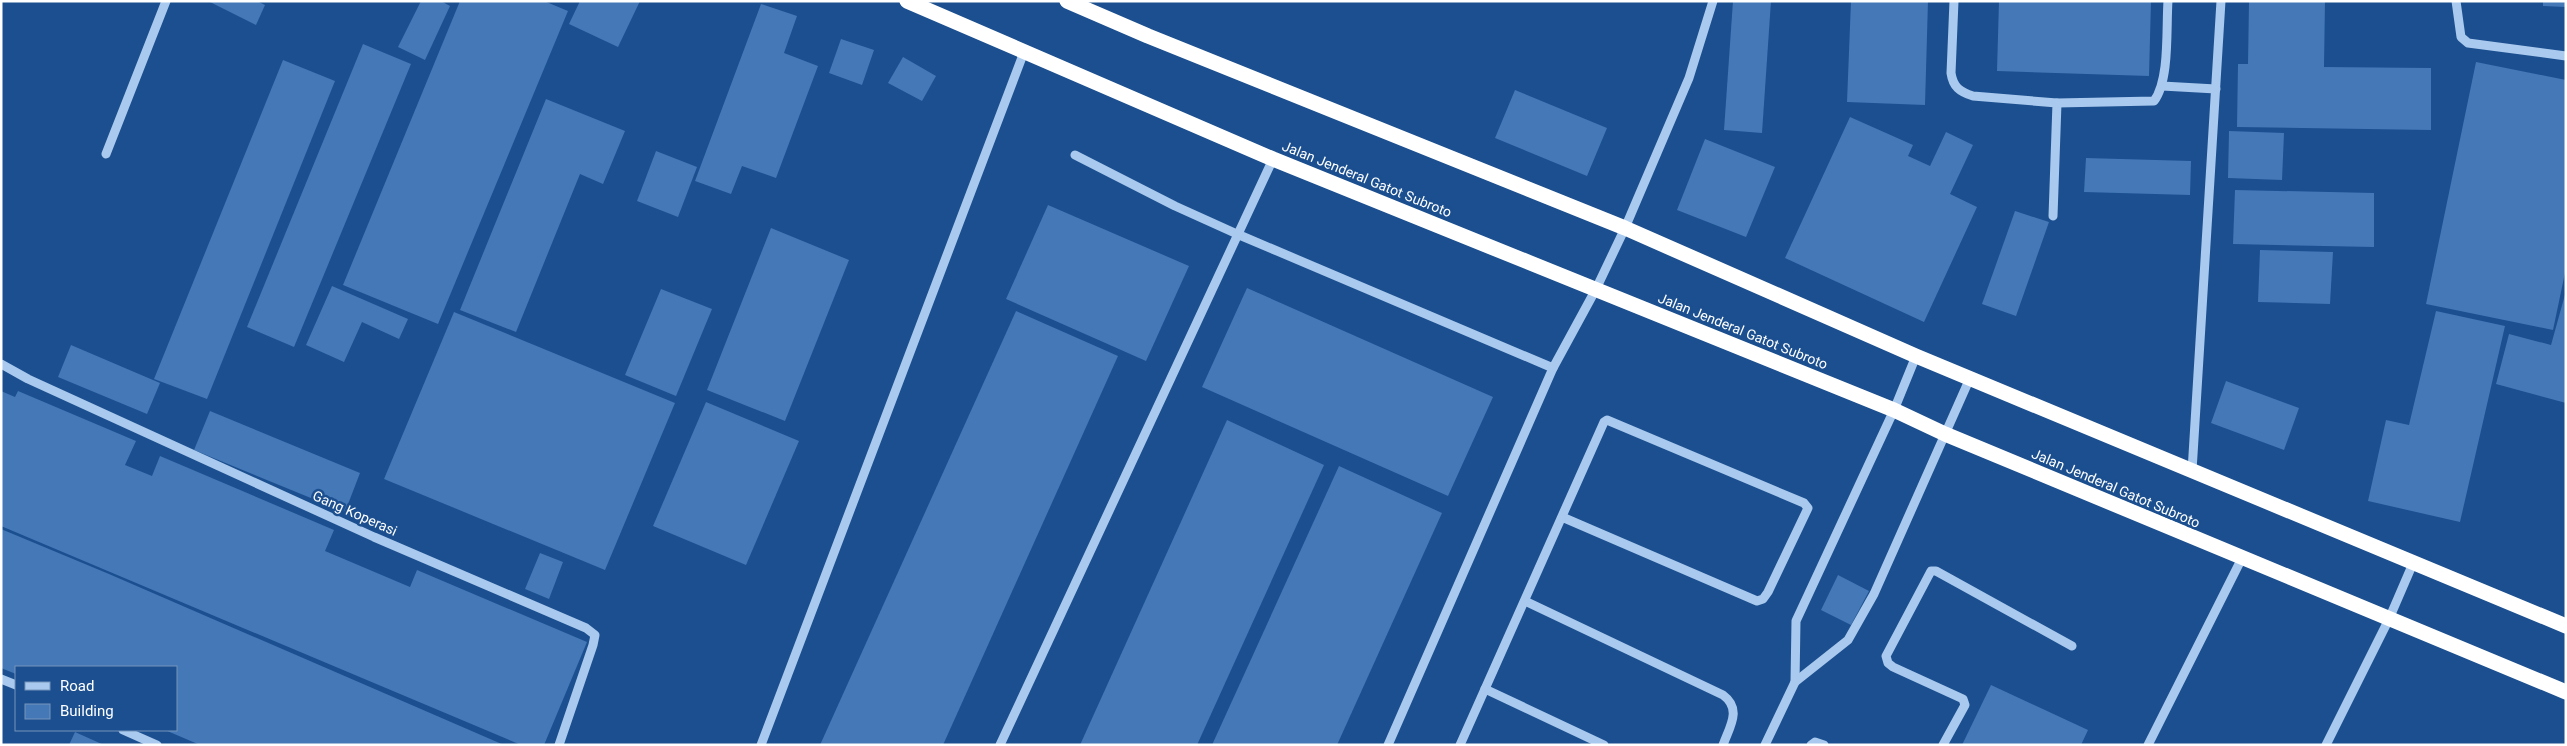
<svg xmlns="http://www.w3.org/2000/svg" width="2567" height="746" viewBox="0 0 2567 746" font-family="Roboto,sans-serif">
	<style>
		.building { fill: #4478b7 }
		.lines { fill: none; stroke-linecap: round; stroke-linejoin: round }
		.minor { stroke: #a9c9ee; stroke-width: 9 }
		.highway { stroke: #fff; stroke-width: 15 }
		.labels { text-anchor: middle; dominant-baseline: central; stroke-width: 5; stroke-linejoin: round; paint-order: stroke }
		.street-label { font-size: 14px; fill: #fff; stroke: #1b4f8f }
	</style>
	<rect width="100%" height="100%" fill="#1b4f8f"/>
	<!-- building -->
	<g class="building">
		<path d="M208,1H257L265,5L256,25Z"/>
		<path d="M421,1H441L450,6L425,60L398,47Z"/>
		<path d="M460,1H544L568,11L438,324L343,285Z"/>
		<path d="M580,1H640L618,47L569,24Z"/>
		<path d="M1733,1H1771L1762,133L1724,130Z"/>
		<path d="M1851,1H1928L1925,105L1847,102Z"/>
		<path d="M1999,1H2151L2149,76L1997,71Z"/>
		<path d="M2249,1H2325L2324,67L2431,68V130L2237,127L2238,64H2248Z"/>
		<path d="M2543,1H2566V7L2543,6Z"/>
		<path d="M761,4L797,16L784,53L818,66L776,178L742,166L731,194L695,181Z"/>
		<path d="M841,39L874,50L862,85L829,73Z"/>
		<path d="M363,44L411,64L294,347L247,327Z"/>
		<path d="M903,57L936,76L922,101L888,83Z"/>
		<path d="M283,60L335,81L207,399L154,379Z"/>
		<path d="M2476,62L2566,80V268L2553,330L2426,304Z"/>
		<path d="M1515,90L1607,128L1587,176L1495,138Z"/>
		<path d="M546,99L625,131L603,184L580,174L516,332L460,310Z"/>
		<path d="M1850,117L1913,145L1908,156L1930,166L1946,132L1973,145L1950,194L1977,207L1924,322L1785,258Z"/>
		<path d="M2229,131L2284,133L2282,180L2228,178Z"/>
		<path d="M1705,139L1775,167L1746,237L1677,210Z"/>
		<path d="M656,151L697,167L678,217L637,201Z"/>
		<path d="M2086,158L2191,161L2190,195L2084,192Z"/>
		<path d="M2235,190L2374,193V247L2233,244Z"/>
		<path d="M1048,205L1189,266L1146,361L1006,299Z"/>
		<path d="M2015,211L2049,222L2016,316L1982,304Z"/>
		<path d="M771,228L849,260L785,421L707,390Z"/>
		<path d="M2260,250L2333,252L2330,304L2258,302Z"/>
		<path d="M332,286L408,319L399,339L362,322L344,362L306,345Z"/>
		<path d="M1247,288L1493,397L1448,496L1202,387Z"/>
		<path d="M661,289L712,309L676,396L625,375Z"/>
		<path d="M2566,291V403L2496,384L2509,334L2551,345Z"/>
		<path d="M1016,311L1118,356L943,745H820Z"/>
		<path d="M2436,311L2505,326L2460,522L2368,501L2386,420L2409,425Z"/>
		<path d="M454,312L675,403L605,570L384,479Z"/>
		<path d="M71,345L160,383L147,414L58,377Z"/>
		<path d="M2226,381L2299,408L2284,450L2211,423Z"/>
		<path d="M1,391L15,397L18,391L136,441L125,465L152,476L160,456L334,530L325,551L410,587L417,570L587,642L544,745H521L1,526Z"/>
		<path d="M706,402L799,441L746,565L653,526Z"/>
		<path d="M210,411L360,473L345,512L194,450Z"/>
		<path d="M1227,420L1324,465L1197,745H1080Z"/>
		<path d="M1339,466L1442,513L1337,745H1212Z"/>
		<path d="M1,529L109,574L504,745H200L165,730H176V667H16V674L1,668Z"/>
		<path d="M540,553L563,562L549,599L525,589Z"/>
		<path d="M1838,575L1869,591L1851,625L1821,610Z"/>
		<path d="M1991,685L2088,730L2081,745H1962Z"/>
		<path d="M75,732L104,745H69Z"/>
	</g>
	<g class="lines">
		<!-- minor -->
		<g class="minor">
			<path d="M1954,1L1951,73C1953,87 1960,92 1973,96L2057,103L2053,216"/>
			<path d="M2456,1L2461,37L2468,43L2566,56"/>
			<path d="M2162,86L2216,89"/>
			<path d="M2057,103L2154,101C2170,80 2166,28 2168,1"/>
			<path d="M106,154L166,1"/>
			<path d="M1075,155L1175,206L1237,234L1553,368"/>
			<path d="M1,364L28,379L374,537L586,628L595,635L593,645L559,745"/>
			<path d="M2192,471L2221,1"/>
			<path d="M1525,601L1723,695C1742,709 1730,726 1723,745"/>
			<path d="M1,679L16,685"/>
			<path d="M1795,682L1848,640L1874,594L1970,378"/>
			<path d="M1485,689L1604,745"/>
			<path d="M123,730L157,745"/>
			<path d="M761,745L1024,52"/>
			<path d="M1000,745L1273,159"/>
			<path d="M1388,745L1553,368L1596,289L1625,228L1689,78L1713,1"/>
			<path d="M1460,745L1604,422L1607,420L1804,503L1808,508L1768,592L1763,599L1757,601L1562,517"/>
			<path d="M1765,745L1795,682L1796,621L1894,410L1916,356"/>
			<path d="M1811,745L1815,742L1824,745"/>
			<path d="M1943,745L1965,705L1963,699L1893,667L1888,663L1886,656L1931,571H1936L2072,646"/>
			<path d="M2148,745L2242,558"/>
			<path d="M2326,745L2389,619L2414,561"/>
		</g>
		<!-- highway -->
		<g class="highway">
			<path d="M907,1L1273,159L1894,410L1945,434L2566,692"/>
			<path d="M1067,1L1148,36L1625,228L1916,356L2566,626"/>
		</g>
	</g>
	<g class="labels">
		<!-- street labels -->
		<g class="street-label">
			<text transform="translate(1367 179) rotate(22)">Jalan Jenderal Gatot Subroto</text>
			<text transform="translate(1743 331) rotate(22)">Jalan Jenderal Gatot Subroto</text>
			<text transform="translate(2116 488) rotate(23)">Jalan Jenderal Gatot Subroto</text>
			<text transform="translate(355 513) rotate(24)">Gang Koperasi</text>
		</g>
	</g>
	<!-- border -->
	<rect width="2567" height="746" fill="none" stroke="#ffffff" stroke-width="5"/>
	<!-- legend -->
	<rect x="15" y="666" width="162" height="65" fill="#1b4f8f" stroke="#7695bc"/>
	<rect x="25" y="682" width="25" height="8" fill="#a9c9ee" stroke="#7695bc"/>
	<text x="60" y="691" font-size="15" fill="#ffffff">Road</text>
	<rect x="25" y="704" width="25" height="15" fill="#4478b7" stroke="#7695bc"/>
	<text x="60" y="716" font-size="15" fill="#ffffff">Building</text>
</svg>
